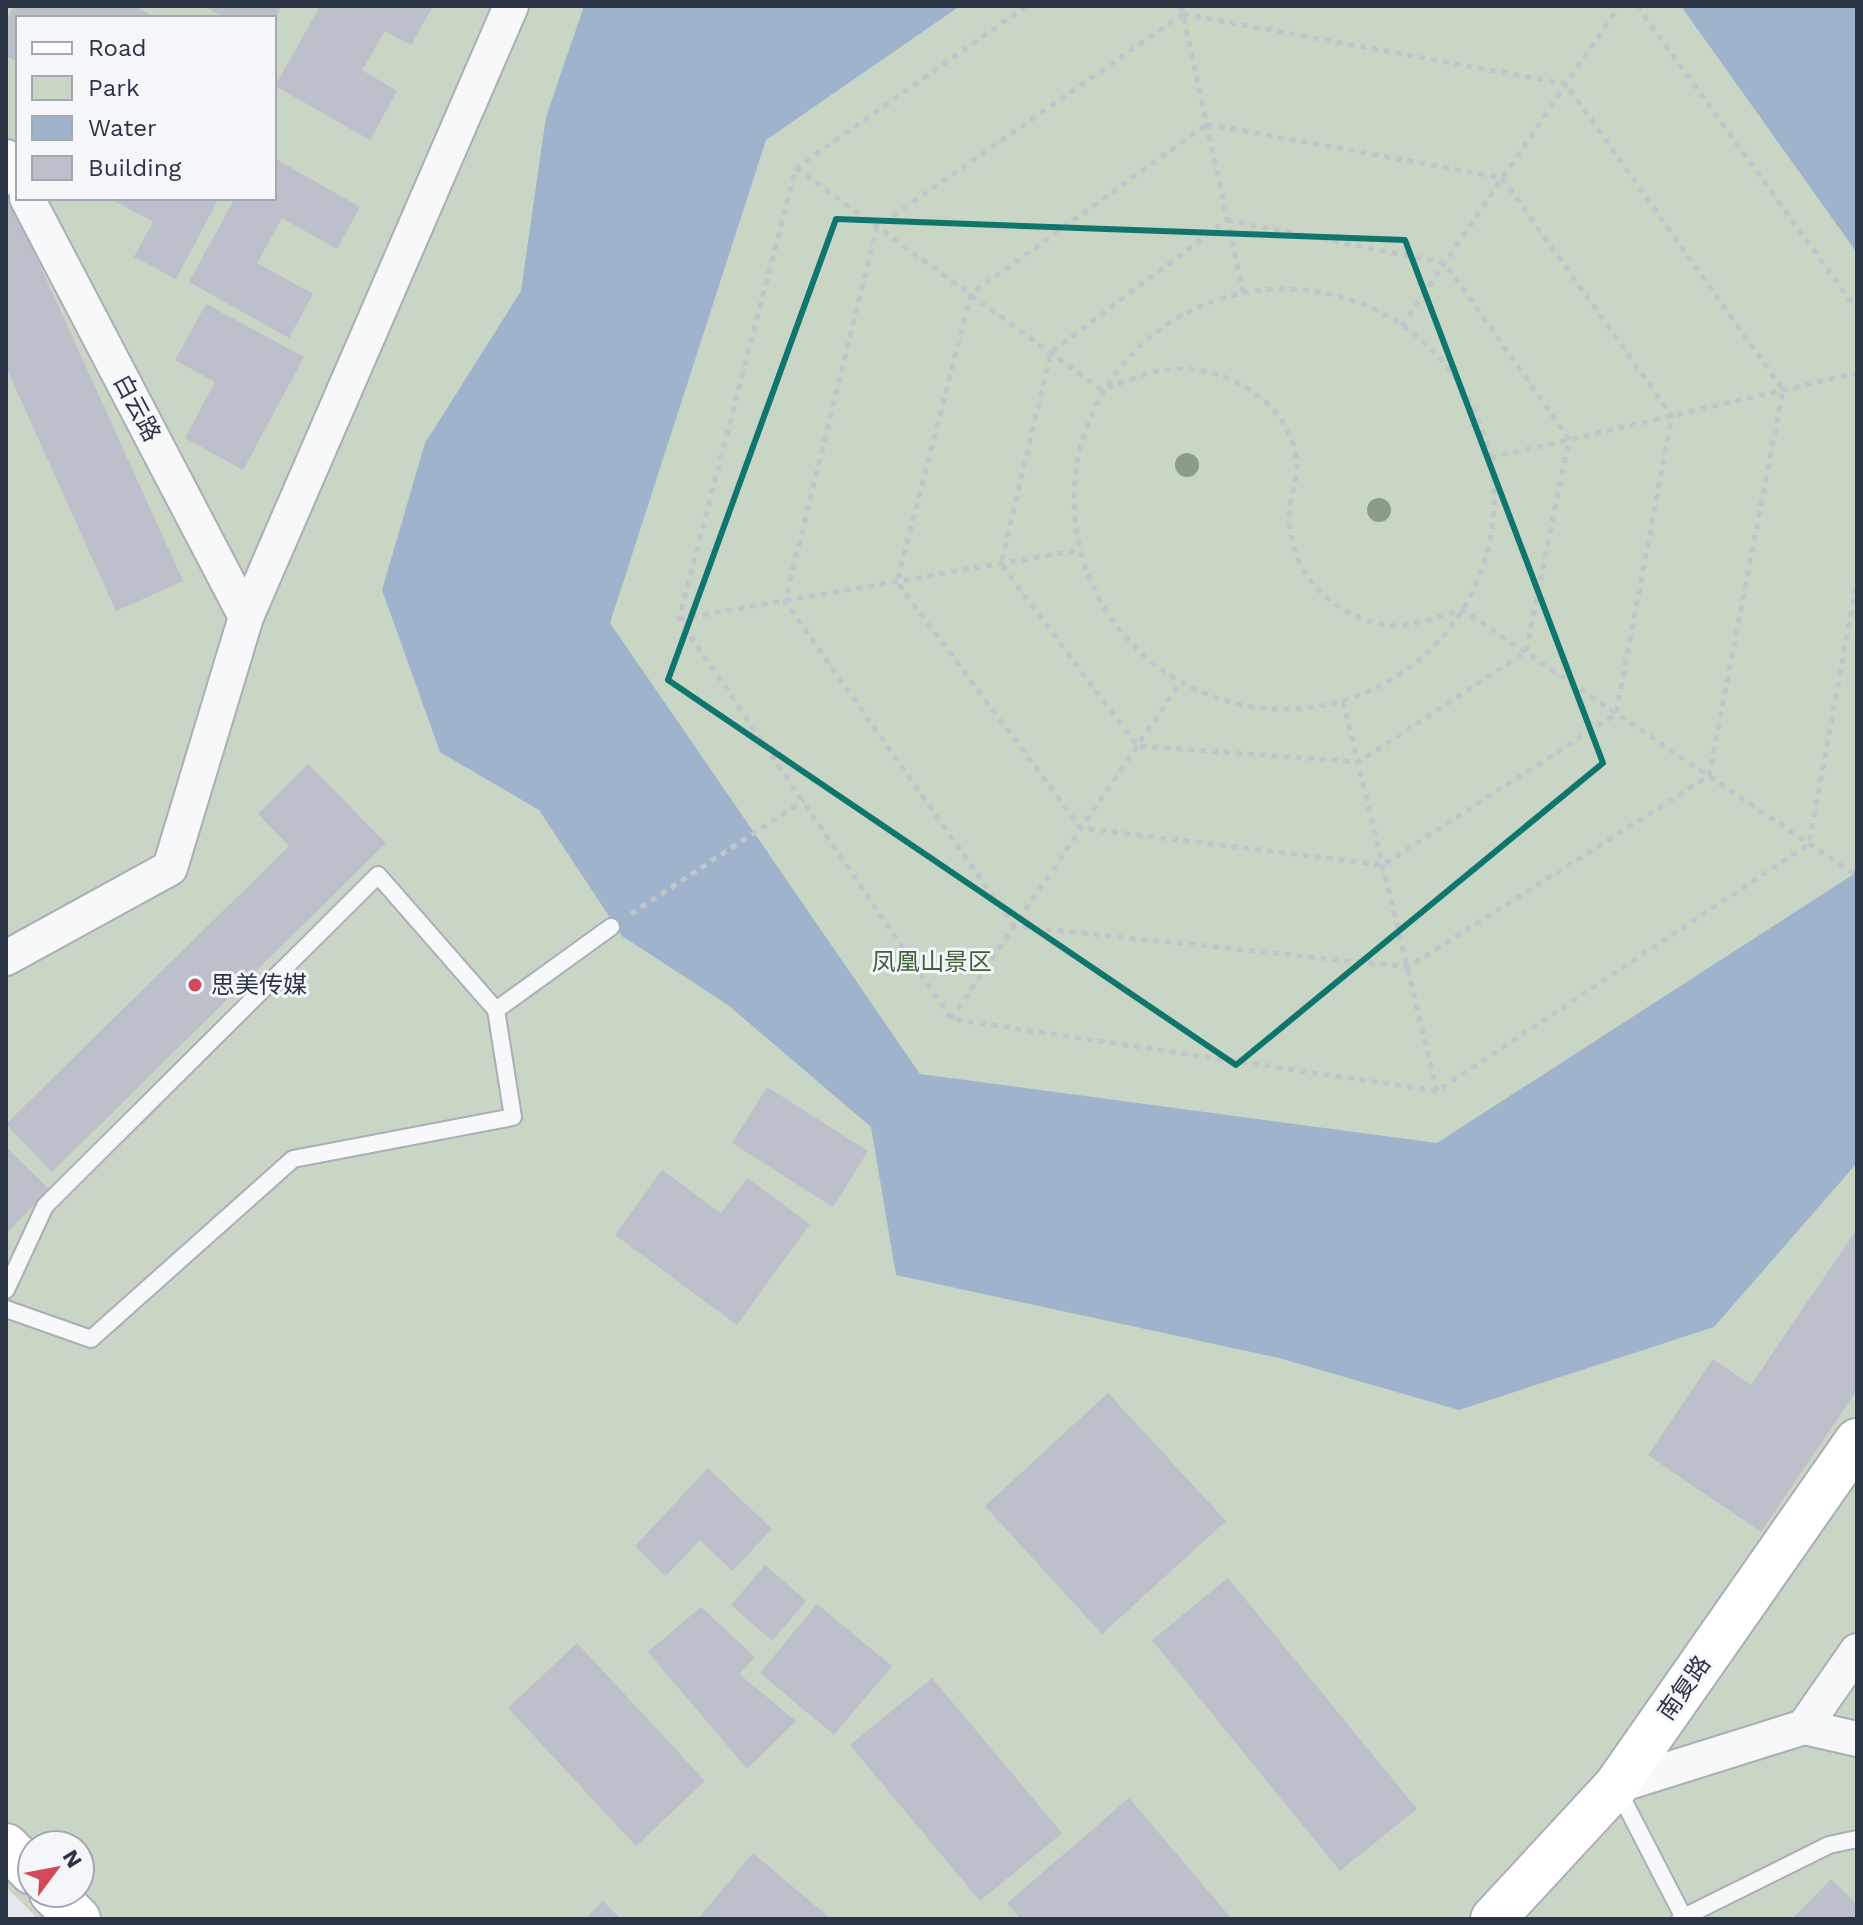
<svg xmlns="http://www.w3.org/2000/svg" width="1863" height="1925" viewBox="0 0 1863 1925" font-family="'Work Sans','Noto Sans SC',sans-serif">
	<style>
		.green { fill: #c9d6c5; fill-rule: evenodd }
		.water { fill: #9fb4cc }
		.building { fill: #bbc0ca }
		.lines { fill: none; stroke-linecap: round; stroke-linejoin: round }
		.lane-casing { stroke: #a9aeb7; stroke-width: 20 }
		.street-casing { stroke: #a9aeb7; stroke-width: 38 }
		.secondary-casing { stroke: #a9aeb7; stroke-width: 48 }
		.path { stroke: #c2c5cb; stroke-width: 5; stroke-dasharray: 6 6; stroke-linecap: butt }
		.lane { stroke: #f7f8fa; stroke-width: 16 }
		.street { stroke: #f7f8fa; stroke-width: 34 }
		.secondary { stroke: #fff; stroke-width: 44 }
		.tree { fill: #899d89 }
		.marked { fill: none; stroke: #0f766e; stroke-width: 6; stroke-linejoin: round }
		.poi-dot { fill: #d1495b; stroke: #f4f6f9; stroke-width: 3 }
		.labels { text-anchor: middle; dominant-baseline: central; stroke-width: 6; stroke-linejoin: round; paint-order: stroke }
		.street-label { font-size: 24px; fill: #2b3445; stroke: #f4f6f9 }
		.park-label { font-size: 24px; fill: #3f6138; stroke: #f4f6f9 }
		.poi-label { font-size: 24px; fill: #2b3445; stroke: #f4f6f9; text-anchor: start }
	</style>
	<rect width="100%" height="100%" fill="#e4e7ec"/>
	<!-- green -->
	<path class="green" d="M6,6H1857V1919H38L6,1887ZM18,18H274V198H18ZM32,1845H80V1893H32Z"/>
	<!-- water -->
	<g class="water">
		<path d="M584,6H960L766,140L610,623L920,1074L1437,1143L1854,874L1857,847V1163L1714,1327L1459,1410L1279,1358L896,1275L871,1127L728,1005L622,936L539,810L440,752L382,590L425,443L521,291L546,117Z"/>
		<path d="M1681,6H1857V253Z"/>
	</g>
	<!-- building -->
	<g class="building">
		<path d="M14,6H134L157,18H18V62L6,56V21Z"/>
		<path d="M203,6H281L275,18H225Z"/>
		<path d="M320,6H433L411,45L385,31L362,70L397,91L370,140L275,86Z"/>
		<path d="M274,158L360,207L337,249L282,218L257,263L313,294L289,338L189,282L235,198H274Z"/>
		<path d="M8,195L183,581L116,611L6,367V196Z"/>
		<path d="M109,198H219L176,279L134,257L153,222Z"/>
		<path d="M206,304L304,357L243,470L185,438L215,382L175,360Z"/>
		<path d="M308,764L386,843L52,1172L6,1124L289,846L258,814Z"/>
		<path d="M767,1087L868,1151L833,1207L732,1143Z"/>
		<path d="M6,1147L49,1189L6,1234Z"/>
		<path d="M662,1170L721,1213L747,1178L810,1224L737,1325L615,1235Z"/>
		<path d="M1857,1229V1390L1761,1532L1648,1455L1713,1359L1751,1385Z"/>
		<path d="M1108,1393L1226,1521L1102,1634L985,1506Z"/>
		<path d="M708,1468L772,1529L732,1571L700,1540L666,1576L635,1546Z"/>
		<path d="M765,1565L806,1601L772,1641L731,1605Z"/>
		<path d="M1228,1578L1417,1809L1340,1871L1152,1640Z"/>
		<path d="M817,1604L892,1666L834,1735L760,1673Z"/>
		<path d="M701,1607L755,1657L739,1674L796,1721L747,1769L648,1652Z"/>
		<path d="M577,1643L705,1781L636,1846L508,1708Z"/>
		<path d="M932,1678L1062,1833L980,1901L850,1745Z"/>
		<path d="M1129,1798L1232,1919H1021L1007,1903Z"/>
		<path d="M753,1853L831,1919H698Z"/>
		<path d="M1831,1879L1857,1904V1919H1792Z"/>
		<path d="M603,1901L621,1919H585Z"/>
	</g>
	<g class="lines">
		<!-- lane casing -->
		<g class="lane-casing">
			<g id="lane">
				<path d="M6,1290L45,1206L378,875L496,1010L611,927"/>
				<path d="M6,1309L91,1339L293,1159L513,1117L496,1010"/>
				<path d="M1618,1790L1683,1916"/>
				<path d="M1680,1919L1829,1845L1857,1839"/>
			</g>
		</g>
		<!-- street casing -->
		<g class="street-casing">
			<g id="street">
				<path d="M6,157L18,180"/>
				<path d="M27,198L246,617"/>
				<path d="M6,958L170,868L246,617L511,6"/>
				<path d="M1804,1727L1857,1651"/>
				<path d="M1616,1786L1804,1727L1857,1739"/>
			</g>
		</g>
		<!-- secondary casing -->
		<g class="secondary-casing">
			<g id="secondary">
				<path d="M6,1846L32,1872"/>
				<path d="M52,1893L78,1919"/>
				<path d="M1493,1919L1616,1786L1857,1441"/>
			</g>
		</g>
		<!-- path -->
		<g class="path">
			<path d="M1026,6L796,168L679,619L951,1019L1437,1091L1809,844L1857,580"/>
			<path d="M1181,6L1243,292"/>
			<path d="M1637,6L1857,310"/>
			<path d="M1183,14L1566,84L1783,390L1709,776L1408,967L1014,926L785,601L877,227Z"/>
			<path d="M1207,124L1502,178L1672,416L1616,714L1383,865L1081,828L897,582L971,294Z"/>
			<path d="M796,168L1102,390C1124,382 1148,371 1172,369C1225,365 1287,401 1296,456C1299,473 1293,488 1290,504C1288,514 1290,530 1292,540C1301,589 1356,630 1404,625C1423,623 1444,614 1463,610L1857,876"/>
			<path d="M1227,220L1445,263L1569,439L1526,652L1358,762L1137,746L1001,564L1051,352Z"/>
			<circle cx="1284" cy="499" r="210"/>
			<path d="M1402,326L1619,6"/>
			<path d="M1490,458L1857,373"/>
			<path d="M679,619L1079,550"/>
			<path d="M1343,701L1437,1091"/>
			<path d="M631,914L804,800"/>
			<path d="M951,1019L1180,683"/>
		</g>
		<!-- lane -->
		<use href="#lane" class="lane"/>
		<!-- street -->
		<use href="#street" class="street"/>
		<!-- secondary -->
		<use href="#secondary" class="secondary"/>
	</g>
	<!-- trees -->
	<g class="tree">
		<circle cx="1187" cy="465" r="12"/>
		<circle cx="1379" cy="510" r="12"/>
	</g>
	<!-- marked area -->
	<path class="marked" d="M836,219L1405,240L1603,763L1236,1065L668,680Z"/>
	<!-- markers -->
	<circle class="poi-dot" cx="195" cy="985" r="8"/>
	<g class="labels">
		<!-- street labels -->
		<g class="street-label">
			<text transform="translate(137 408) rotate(62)">白云路</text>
			<text transform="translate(1684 1688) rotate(-55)">南复路</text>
		</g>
		<!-- park labels -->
		<g class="park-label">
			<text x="932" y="962">凤凰山景区</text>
		</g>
		<!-- poi labels -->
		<g class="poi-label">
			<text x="211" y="985">思美传媒</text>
		</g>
	</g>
	<!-- border -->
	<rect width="1863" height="1925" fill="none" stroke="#2b3445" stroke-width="16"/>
	<!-- legend -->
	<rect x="16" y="16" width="260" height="184" fill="#f4f6f9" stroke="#a4a8b1" stroke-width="2"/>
	<rect x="32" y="42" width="40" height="12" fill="#ffffff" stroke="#a4a8b1" stroke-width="2"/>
	<text x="88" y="56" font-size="24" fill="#2b3445">Road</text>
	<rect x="32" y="76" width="40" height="24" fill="#c9d6c5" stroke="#a4a8b1" stroke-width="2"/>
	<text x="88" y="96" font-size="24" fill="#2b3445">Park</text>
	<rect x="32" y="116" width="40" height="24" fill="#9fb4cc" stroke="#a4a8b1" stroke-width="2"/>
	<text x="88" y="136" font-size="24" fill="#2b3445">Water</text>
	<rect x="32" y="156" width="40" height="24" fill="#bbc0ca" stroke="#a4a8b1" stroke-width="2"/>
	<text x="88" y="176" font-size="24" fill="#2b3445">Building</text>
	<!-- north arrow -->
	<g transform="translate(56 1869) rotate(58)"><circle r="38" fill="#f4f6f9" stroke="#a4a8b1" stroke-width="2"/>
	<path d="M0-6L14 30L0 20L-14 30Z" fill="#d1495b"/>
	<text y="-12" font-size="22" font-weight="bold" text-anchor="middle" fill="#2b3445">N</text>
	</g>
</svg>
